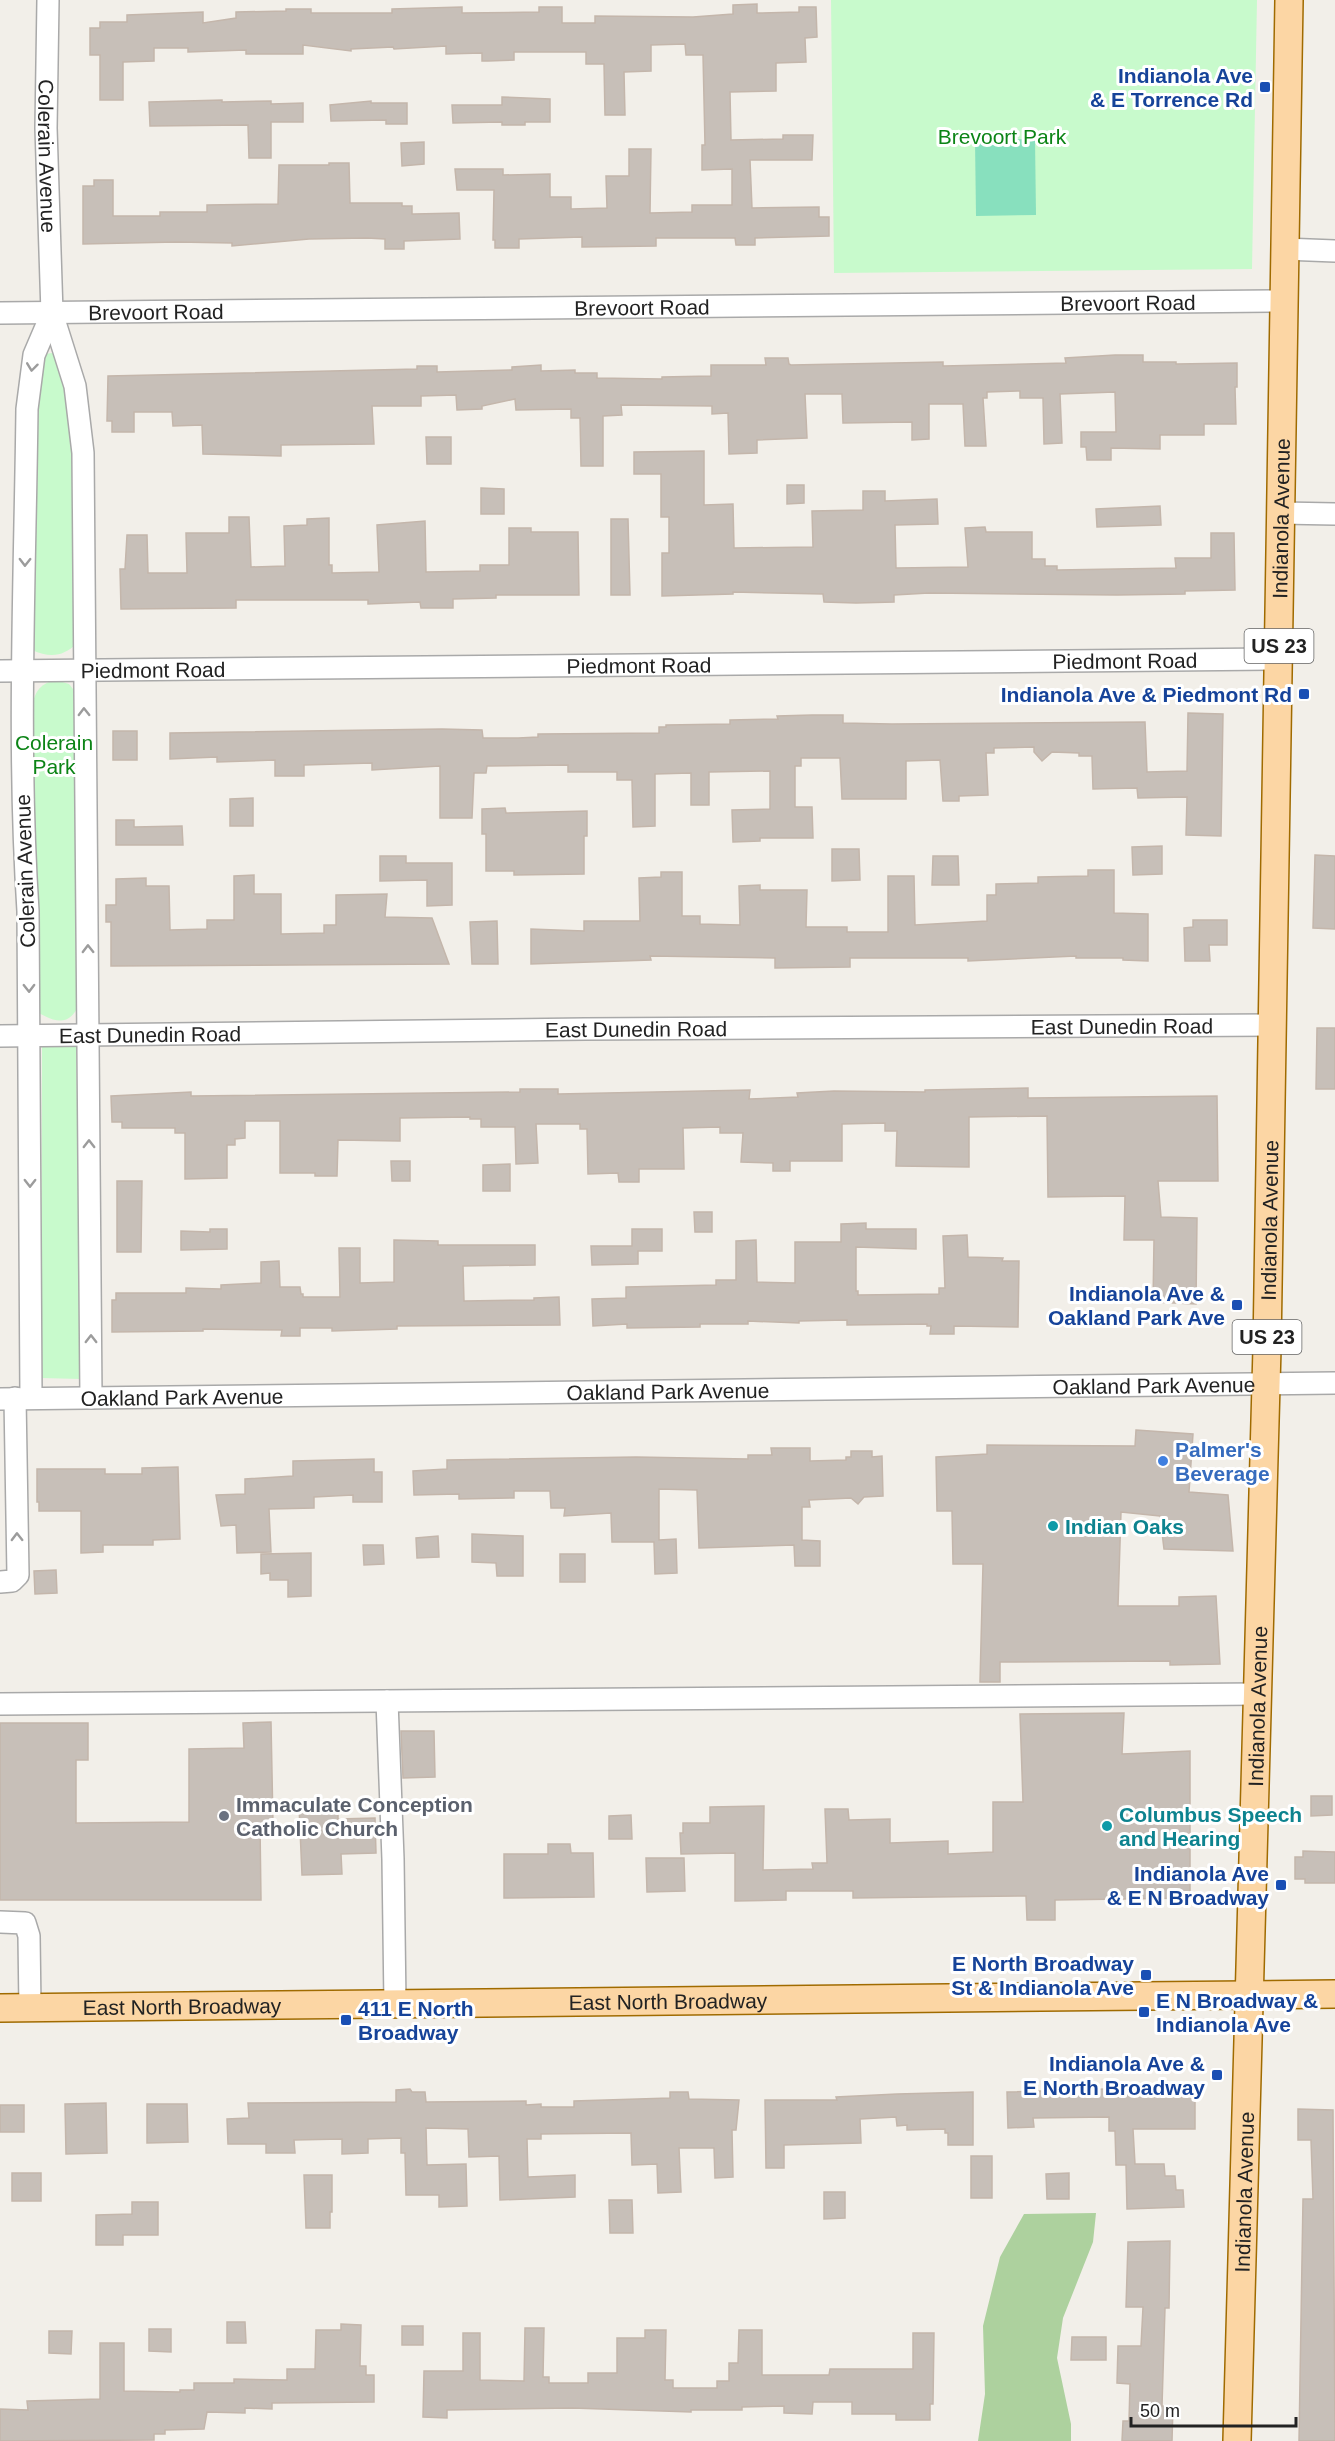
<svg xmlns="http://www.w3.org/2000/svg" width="1335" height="2441" viewBox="0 0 1335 2441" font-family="Helvetica,sans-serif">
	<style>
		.forest { fill: #add19e }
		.park { fill: #c8facc }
		.pitch { fill: #88e0be }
		.building { fill: #c7bfb8; stroke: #c4b6ab; stroke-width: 1.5 }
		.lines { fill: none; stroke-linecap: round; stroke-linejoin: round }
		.minor-casing { stroke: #a9a9a9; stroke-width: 24 }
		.major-casing { stroke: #a06b00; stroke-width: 30 }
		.minor { stroke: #fff; stroke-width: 21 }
		.major { stroke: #fcd6a4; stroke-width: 27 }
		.oneway { stroke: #9c9c9c }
		.transit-dot { fill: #1a4fb4; stroke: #fff; stroke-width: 2 }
		.shop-dot { fill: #3f7fe0; stroke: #fff; stroke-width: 2 }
		.culture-dot { fill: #0f9aa8; stroke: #fff; stroke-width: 2 }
		.worship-dot { fill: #6b7280; stroke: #fff; stroke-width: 2 }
		.labels { text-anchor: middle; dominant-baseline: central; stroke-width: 6; stroke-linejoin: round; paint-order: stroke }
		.shield { fill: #fff; stroke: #646464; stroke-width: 1.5 }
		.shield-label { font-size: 20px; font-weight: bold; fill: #222 }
		.transit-label { font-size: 21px; font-weight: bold; fill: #164399; stroke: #fff; text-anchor: end }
		.park-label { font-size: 21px; fill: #0c8416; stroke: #fff }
		.street-label { font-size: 21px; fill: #222; stroke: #fff }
		.shop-label { font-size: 21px; font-weight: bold; fill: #366cbe; stroke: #fff; text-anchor: start }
		.culture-label { font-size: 21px; font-weight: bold; fill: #0d838f; stroke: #fff; text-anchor: start }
		.worship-label { font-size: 21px; font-weight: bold; fill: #5b616d; stroke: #fff; text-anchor: start }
	</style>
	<rect width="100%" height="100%" fill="#f2efe9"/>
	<!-- forest -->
	<path class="forest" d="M1096,2213L1093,2242L1063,2318L1057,2358L1071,2424V2441H978L985,2394L983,2326L1000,2257L1024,2214Z"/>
	<!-- park -->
	<g class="park">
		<path d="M831,0H1257L1252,269L834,273Z"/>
		<path d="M52,353L58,355L72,407L77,643C63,657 50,658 32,650V405L45,354Z"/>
		<path d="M56,680L69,684L77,694L81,1001C71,1024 60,1025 39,1013L31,709C35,693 38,684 56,680Z"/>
		<path d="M76,1044L81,1379L41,1378L42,1046Z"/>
	</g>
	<!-- pitch -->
	<path class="pitch" d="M1035,139L1036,215L976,216L975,140Z"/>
	<!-- building -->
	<g class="building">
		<path d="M757,4V13H762L799,12V7H816L817,37L805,38L806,62L776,63V91L730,92L731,140L783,139V135H813L812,160H750L752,208L819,207V217H829V236L755,238V245H736L735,238H656V246L582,247V237L519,239V248H495V240H493L494,190H457L455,169H503V175L550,174V197H571V209L607,208L606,176H629V149H651L650,213L692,212V205H732V169L702,170V145H705L703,55H686L685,44L651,45V71L624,72L625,115H605L604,64H586V52H514V60L488,61H482V53L446,54V46L394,49L393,47L351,49V51L303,45V54H246V50L188,52V48H154V61L123,62V100H100V55H90V28H100V22H127V15L203,12V23L236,18V12L286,11V9H311V13H392V9L462,7V13L539,12V7H562V23H595V16L693,17L733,14V5Z"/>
		<path d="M502,97L550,99V122H525V125H502V122L453,123L452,105H502Z"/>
		<path d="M222,100V102L271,101V104L303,103V122H271V158H249L248,125L150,126L149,102Z"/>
		<path d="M371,101V103H407V124H386V120L331,121L330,105Z"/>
		<path d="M424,142V164L402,166L401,143Z"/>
		<path d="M329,163H349L350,203H402V206H412V214H414L459,213L460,239L404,241V249H385V239L367,238L309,239L232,246V243L177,242L83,244V186H94V180H113V216H160V212H207V205L278,204L279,165H329Z"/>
		<path d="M1115,355H1143V362H1176V364L1237,363V387H1235L1236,424H1204V435H1160V449L1111,448V460H1087L1086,447H1081V432H1116L1115,392L1060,394L1062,443L1044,444L1043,398H1020V391L987,392V398H983L986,446H965L963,404H929V439L912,440V422L843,423L842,394H805L807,438L757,440V453L729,454L728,413L712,414V406L621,405L622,415L603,416V466H581L580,418H571V409L516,410L515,399L482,406V409L457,410L456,395L421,396V406H372L374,444L281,445V456L203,454L202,425L173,426L172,412H134V432H112V421H107L108,376L417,369V366H437V372L512,370V367L541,365V371L575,370V373H597V378L662,379V377L711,376V365H766L765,358H788L789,364L791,365L943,362V366L1066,363L1065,358Z"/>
		<path d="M426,437H451V464H427Z"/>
		<path d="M704,451V505L733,504L734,548L813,547L812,511L863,510V491H885V501L937,499L938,524L895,525L896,568L968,567L965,528L985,527L986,532H1032V559H1045V566H1057V570L1176,568L1175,558H1211V533H1234L1235,590L1185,591V594L1117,595L929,593L894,595V602L856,603L824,602L823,594L733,592V594L662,596V553H669V517H661V474H634V452Z"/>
		<path d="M787,485H804V503L787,504Z"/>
		<path d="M481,488L504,489V514H481Z"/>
		<path d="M1160,506L1161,525L1097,527L1096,509Z"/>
		<path d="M229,517H249L251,567L285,566L284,526L307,525V519L329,518V565H332V573L379,572L377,525L425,521L426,572L480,571V565H509V528H531V532H578L579,595H496V598L453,599V608H421L420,602L368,604V600H236V608L121,609L120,569H125L127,535H147L148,573H187L186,533H229Z"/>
		<path d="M611,519H628L630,595H611Z"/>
		<path d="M1188,713L1223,714L1221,836L1186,835L1187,797L1138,798L1137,788L1093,789L1092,756H1079V753L1052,752L1042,761L1034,752V747L994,748V753H986L988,795L959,796V801H943L940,760L906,761V799H842L840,758H801V766H795V807H812L813,838H760V841L733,842L732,810L770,809V771L709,772V805H691V773L655,774V826L633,827L632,780H617V772H568V765L487,766L486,773H474L472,818H440V766L372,770V763L304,765V776H275V760L217,762V757L170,759V733L442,729L482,730L483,738H518L538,737V734L659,733V727H666V725L730,724V720L778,719L777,716L812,715H843V723L892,724L1145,722L1147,772L1187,771Z"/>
		<rect x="113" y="731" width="24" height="29"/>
		<path d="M253,798V826H230V799Z"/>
		<path d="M505,808L506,813L587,811V836H584V874L514,875V871H486V834H482V809Z"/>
		<path d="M116,820H134V827L182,826L183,845H116Z"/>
		<path d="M1162,846V874L1133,875L1132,847Z"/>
		<path d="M832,849H859L860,880L832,881Z"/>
		<path d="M1315,855L1335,856V929L1313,928Z"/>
		<path d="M380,856H406V863H452V905L427,906V880L380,881Z"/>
		<path d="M933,856H958L959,885H932Z"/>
		<path d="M1088,870H1114V913L1148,914V961L1123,960V958H1076V956L968,961V958H850V967L775,968V958L650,956L651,960L531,964V929L584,931V921H640L639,878L661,877V872H682V916H700V924L740,925L739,886L760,885V890H807L806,927H847V932H888V876H914L915,925L987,921V895H996V884L1038,883V877L1088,876Z"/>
		<path d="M254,875V894H281V934L324,933V925H336V895L387,894L385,917L432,918L449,964L111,966V922H106V905H116V879L146,878V886H169L170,930L207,929V920H234V876Z"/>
		<path d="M1193,920H1227V945H1209L1210,961H1185L1184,928L1193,927Z"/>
		<path d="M497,921L498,964H472L470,922Z"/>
		<path d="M1317,1028H1335V1089H1316Z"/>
		<path d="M1028,1088V1098L1217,1096L1218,1181H1158L1161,1217L1197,1218L1196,1304L1153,1302L1154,1240H1124L1125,1196L1048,1197L1047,1116L969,1117V1167L896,1166L897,1131H885V1123L842,1124V1161H790V1171H773V1163L741,1162L743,1133H720V1127L683,1128L684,1169H639V1182H619L618,1173L588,1174L587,1129H580V1124H536L538,1163L516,1164L515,1127H481V1119H470V1117L400,1118V1141L338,1140L337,1176H315V1173H280V1121H245V1138L235,1139V1145H227V1178L185,1179V1133H175V1128H122V1122H112L111,1096L191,1092V1096L520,1092V1089H558V1094L750,1090L749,1099L798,1097L797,1093L834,1091L925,1092V1090Z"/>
		<path d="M391,1161H410V1181H392Z"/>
		<path d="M510,1164V1191H483V1165Z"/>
		<path d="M117,1181H142L141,1252H117Z"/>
		<path d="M694,1212H712V1232H695Z"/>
		<path d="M866,1223V1229H916V1249L856,1247V1291H858V1295L939,1294V1288H945L943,1236L967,1235L968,1257L1003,1258L1002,1261H1019L1018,1327L954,1326V1334H930L931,1326H927V1324L847,1325V1320L799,1321V1323L748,1321V1324H700V1327L627,1328V1324L593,1326L592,1299L626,1298V1287L716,1285V1280H736V1241L756,1240L757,1282L795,1283V1242H841V1224Z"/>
		<path d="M210,1229H227V1249L181,1250V1231L210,1232Z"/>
		<path d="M632,1229H662V1251H638V1264L592,1265L591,1246H632Z"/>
		<path d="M394,1240L438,1241V1245H535V1265L463,1266L464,1301L534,1300V1298L559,1297L560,1325L397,1326V1329L332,1331V1328H300V1336H281L282,1330L203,1329V1331L112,1332V1300H116V1293H186V1288L221,1289V1285L261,1283V1262L279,1261L280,1287H300L301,1294H303V1297H340L339,1248H360V1283L394,1282Z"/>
		<path d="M1136,1430L1193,1434L1189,1492L1228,1495L1233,1551L1164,1549L1160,1516L1121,1512L1118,1606H1179V1597L1216,1596L1220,1664L1170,1665V1661L1000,1662V1682H980L983,1564H953L952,1511H937L936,1457L987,1454V1445L1135,1446Z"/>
		<path d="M771,1448H810V1461L846,1460V1457H851V1451H872V1457L882,1456L883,1496L864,1497L858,1504L851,1498L809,1500L810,1507H802V1540L820,1541V1566H795L794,1545L699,1548L697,1490L659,1489V1540L676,1539L677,1573L655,1574L654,1542H612L611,1513L564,1516L565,1508H551L550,1491H514V1498L459,1499V1494L414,1495L413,1471L447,1469V1460L636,1457L748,1459V1455H772Z"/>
		<path d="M374,1459V1472H382V1502H353V1495L314,1497V1508L269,1509L271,1552L237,1553L236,1525L221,1526L216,1495L245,1494V1479L293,1476V1461Z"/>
		<path d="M178,1467L180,1539L153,1540V1545H103V1552L81,1553V1511H39V1502H37V1469H105V1474H142V1468Z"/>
		<path d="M472,1534L523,1536V1576H497L496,1563L472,1562Z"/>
		<path d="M438,1536L439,1557L417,1558L416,1538Z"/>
		<path d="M363,1545H383L384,1564L364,1565Z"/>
		<path d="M311,1553V1596L288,1597V1580H270V1573L261,1574V1554Z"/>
		<rect x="560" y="1554" width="25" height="28"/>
		<path d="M56,1570L57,1593L35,1594L34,1571Z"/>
		<path d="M1124,1713L1122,1754L1190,1751V1898L1055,1900V1920H1027L1026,1896L853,1898V1891H786V1900L735,1901V1853L681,1854L680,1833H683V1823H710V1807L764,1806L763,1870L813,1869L812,1863H827L825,1809H848L849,1820L890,1819V1843L948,1841V1854L993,1852V1802H1023L1020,1714Z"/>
		<path d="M271,1722L273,1824H260L261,1900H0V1723H88V1760H76V1823L189,1822V1749L244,1748L243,1723Z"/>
		<path d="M401,1731H434L435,1777L403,1778Z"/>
		<path d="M1311,1796H1332V1815L1311,1816Z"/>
		<path d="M338,1805V1819L375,1818L376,1853L341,1854L342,1874L302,1875L299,1806Z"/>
		<path d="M631,1815L632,1839H609V1816Z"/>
		<path d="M548,1844H570L571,1853H593L594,1897L504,1898V1854H548Z"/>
		<path d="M1303,1851L1335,1852V1883H1305V1879H1295V1857H1303Z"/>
		<path d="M646,1858H684L685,1891L647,1892Z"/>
		<path d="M410,2089L412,2092H425L426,2102L526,2101V2105L541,2104V2107H574V2101L670,2098V2092H688L689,2099L739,2100L736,2130H732L733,2177L715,2178L714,2148H679L681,2192L658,2193L657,2164L632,2165L631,2133L541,2134V2139H527L528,2177L575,2175V2197L500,2200L499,2156L469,2157L468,2129L426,2128L427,2165L466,2164L467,2206L439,2207V2195H406L405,2153H401V2138L368,2139V2153L342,2154V2139L294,2140L295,2153H266V2144H228L227,2119L249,2118L248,2103L396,2102V2090Z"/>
		<path d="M1106,2089L1126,2090V2092L1195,2091V2129H1133L1135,2164H1164L1165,2176H1175L1176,2190H1183L1184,2207L1127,2209L1126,2165H1116L1115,2131H1109V2117L1033,2118L1034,2127L1008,2128L1007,2092Z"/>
		<path d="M973,2092V2145H948V2133H945V2129L907,2130V2125L897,2126L896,2117L860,2119L861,2143L784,2145V2168H766L765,2100H837L836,2097L897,2094Z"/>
		<path d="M106,2103L107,2153L66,2154L65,2104Z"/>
		<path d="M147,2104H187L188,2142L147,2143Z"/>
		<rect x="0" y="2105" width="24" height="27"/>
		<path d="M1298,2109L1333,2110L1335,2441H1299L1303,2199H1313L1311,2140H1298Z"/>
		<rect x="971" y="2156" width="21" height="42"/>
		<rect x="12" y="2173" width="29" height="28"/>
		<path d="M1069,2173V2199H1047L1046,2174Z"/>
		<path d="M304,2175H332V2212H330V2228H306Z"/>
		<path d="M824,2192H845V2218L824,2219Z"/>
		<path d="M609,2200H632L633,2233H610Z"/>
		<path d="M132,2202H158V2235H123V2245H96V2215L132,2214Z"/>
		<path d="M1170,2241L1169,2308H1165L1162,2406H1173L1172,2441H1122L1123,2421H1129L1130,2384L1117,2383L1118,2346H1141L1143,2307H1126L1128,2242Z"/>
		<path d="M227,2322H245L246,2343H227Z"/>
		<path d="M341,2324L361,2325L360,2366H366V2375H374V2402L272,2403V2409L245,2408V2413L207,2412L204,2429L165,2430V2434H154V2440L0,2441V2409L28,2410L27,2401L100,2399V2343H124V2391L180,2392V2390H194V2383H234V2379L287,2380V2369H315L316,2330H341Z"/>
		<rect x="402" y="2326" width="21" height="19"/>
		<path d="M525,2328H544L543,2377H549V2383H588V2373H617V2338H645V2330H666L665,2380H673V2388H717V2381H729V2363H738L739,2330H762V2375H829L830,2369H913V2333H934L933,2404H930V2420H896V2414H852V2402H813L812,2414L784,2413V2406L742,2407V2410H691V2412L572,2408L447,2410V2418L423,2417L424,2371H463V2333H480V2380L524,2381Z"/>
		<path d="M149,2329H171V2352L149,2351Z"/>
		<path d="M49,2331H72L71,2354L49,2353Z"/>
		<path d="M1072,2337H1106V2360H1071Z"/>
	</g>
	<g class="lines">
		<!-- minor casing -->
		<g class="minor-casing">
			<g id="minor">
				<path id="s1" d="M48,0L46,128L52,313L75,386L83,453L91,1398"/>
				<path d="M1284,249L1335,251"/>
				<path id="s2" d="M0,313L1283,301"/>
				<path d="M1281,513L1335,514"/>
				<path id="s3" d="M0,671L1279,659"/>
				<path id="s4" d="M0,1036L585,1029L1272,1025"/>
				<path d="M31,1398L28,911C17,744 25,576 27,409L34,355L52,313"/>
				<path id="s5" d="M0,1399L1335,1383"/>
				<path d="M0,1582L12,1581L18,1575L15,1398"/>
				<path d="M387,1701L393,1859L395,2004"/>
				<path d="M0,1704L1258,1694"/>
				<path d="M0,1922L25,1923L29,1936L30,2008"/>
			</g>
		</g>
		<!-- major casing -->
		<g class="major-casing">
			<g id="major">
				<path id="s6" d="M0,2008L1335,1994"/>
				<path id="s7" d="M1237,2441L1267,1348L1289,0"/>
			</g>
		</g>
		<!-- minor -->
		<use href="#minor" class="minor"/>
		<!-- major -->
		<use href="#major" class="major"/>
	</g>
	<!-- one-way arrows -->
	<defs><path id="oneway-chevron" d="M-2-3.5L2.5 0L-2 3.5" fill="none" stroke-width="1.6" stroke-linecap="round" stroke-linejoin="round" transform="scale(1.5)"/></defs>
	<g class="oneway">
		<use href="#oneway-chevron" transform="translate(32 367) rotate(97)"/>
		<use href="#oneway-chevron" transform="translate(25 562) rotate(91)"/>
		<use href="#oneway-chevron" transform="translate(84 712) rotate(-91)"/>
		<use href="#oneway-chevron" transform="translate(88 949) rotate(-91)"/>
		<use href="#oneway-chevron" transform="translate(29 988) rotate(89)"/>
		<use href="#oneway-chevron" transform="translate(89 1144) rotate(-90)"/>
		<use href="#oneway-chevron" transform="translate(30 1183) rotate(90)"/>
		<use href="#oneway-chevron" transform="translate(91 1339) rotate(-90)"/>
		<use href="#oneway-chevron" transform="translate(17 1537) rotate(-91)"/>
	</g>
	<!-- markers -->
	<g class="transit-dot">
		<rect x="1259" y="81" width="12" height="12" rx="3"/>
		<rect x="1298" y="688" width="12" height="12" rx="3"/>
		<rect x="1231" y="1299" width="12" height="12" rx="3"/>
		<rect x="1275" y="1879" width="12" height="12" rx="3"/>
		<rect x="1140" y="1969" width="12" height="12" rx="3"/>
		<rect x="1138" y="2006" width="12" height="12" rx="3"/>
		<rect x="340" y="2014" width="12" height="12" rx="3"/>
		<rect x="1211" y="2069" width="12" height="12" rx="3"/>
	</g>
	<circle class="shop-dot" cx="1163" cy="1461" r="6"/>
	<g class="culture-dot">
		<circle cx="1053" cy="1526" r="6"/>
		<circle cx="1107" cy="1826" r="6"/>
	</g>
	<circle class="worship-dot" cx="224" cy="1816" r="6"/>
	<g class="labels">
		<!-- shield labels -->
		<g class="shield">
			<rect x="1244.5" y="629" width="69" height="34" rx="4.5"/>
			<rect x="1232.5" y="1320" width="69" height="34" rx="4.5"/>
		</g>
		<g class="shield-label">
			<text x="1279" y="646">US 23</text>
			<text x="1267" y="1337">US 23</text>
		</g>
		<!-- transit labels -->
		<g class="transit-label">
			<text x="1253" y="75">Indianola Ave<tspan x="1253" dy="24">&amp; E Torrence Rd</tspan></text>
			<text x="1292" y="694">Indianola Ave &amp; Piedmont Rd</text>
			<text x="1225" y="1293">Indianola Ave &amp;<tspan x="1225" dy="24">Oakland Park Ave</tspan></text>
			<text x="1269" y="1873">Indianola Ave<tspan x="1269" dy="24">&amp; E N Broadway</tspan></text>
			<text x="1134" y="1963">E North Broadway<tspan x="1134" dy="24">St &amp; Indianola Ave</tspan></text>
			<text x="1156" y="2000" text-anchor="start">E N Broadway &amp;<tspan x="1156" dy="24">Indianola Ave</tspan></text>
			<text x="358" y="2008" text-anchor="start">411 E North<tspan x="358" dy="24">Broadway</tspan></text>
			<text x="1205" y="2063">Indianola Ave &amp;<tspan x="1205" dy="24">E North Broadway</tspan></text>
		</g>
		<!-- park labels -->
		<g class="park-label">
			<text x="1002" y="136">Brevoort Park</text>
			<text x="54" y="742">Colerain<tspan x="54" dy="24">Park</tspan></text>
		</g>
		<!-- street labels -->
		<g class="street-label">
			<text stroke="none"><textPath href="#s1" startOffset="156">Colerain Avenue</textPath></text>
			<text stroke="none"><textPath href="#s2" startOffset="1128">Brevoort Road</textPath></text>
			<text stroke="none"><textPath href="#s2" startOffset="642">Brevoort Road</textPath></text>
			<text stroke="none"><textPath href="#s2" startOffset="156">Brevoort Road</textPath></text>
			<text stroke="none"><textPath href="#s7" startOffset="1923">Indianola Avenue</textPath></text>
			<text stroke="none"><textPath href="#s3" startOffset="1125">Piedmont Road</textPath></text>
			<text stroke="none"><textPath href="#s3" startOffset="639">Piedmont Road</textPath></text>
			<text stroke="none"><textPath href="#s3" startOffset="153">Piedmont Road</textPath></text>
			<text transform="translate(25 871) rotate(-92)">Colerain Avenue</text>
			<text stroke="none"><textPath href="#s4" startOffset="1122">East Dunedin Road</textPath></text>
			<text stroke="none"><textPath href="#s4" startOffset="636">East Dunedin Road</textPath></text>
			<text stroke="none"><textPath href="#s4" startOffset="150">East Dunedin Road</textPath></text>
			<text stroke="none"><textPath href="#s7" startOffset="1221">Indianola Avenue</textPath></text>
			<text stroke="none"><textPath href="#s5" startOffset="1154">Oakland Park Avenue</textPath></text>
			<text stroke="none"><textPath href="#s5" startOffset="668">Oakland Park Avenue</textPath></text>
			<text stroke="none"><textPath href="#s5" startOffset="182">Oakland Park Avenue</textPath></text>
			<text stroke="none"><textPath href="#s7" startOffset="735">Indianola Avenue</textPath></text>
			<text stroke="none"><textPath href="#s6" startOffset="668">East North Broadway</textPath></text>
			<text stroke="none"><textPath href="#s6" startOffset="182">East North Broadway</textPath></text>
			<text stroke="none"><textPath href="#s7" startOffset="249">Indianola Avenue</textPath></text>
		</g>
		<!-- shop labels -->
		<g class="shop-label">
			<text x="1175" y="1449">Palmer's<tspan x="1175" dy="24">Beverage</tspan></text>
		</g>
		<!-- culture labels -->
		<g class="culture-label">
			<text x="1065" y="1526">Indian Oaks</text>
			<text x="1119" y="1814">Columbus Speech<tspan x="1119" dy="24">and Hearing</tspan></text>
		</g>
		<!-- worship labels -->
		<g class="worship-label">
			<text x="236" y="1804">Immaculate Conception<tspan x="236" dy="24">Catholic Church</tspan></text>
		</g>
	</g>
	<!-- scale -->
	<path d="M1131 2417v9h165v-9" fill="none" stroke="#222222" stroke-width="3"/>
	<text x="1140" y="2417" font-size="18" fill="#222222" stroke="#ffffff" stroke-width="4.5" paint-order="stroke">50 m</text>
</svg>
